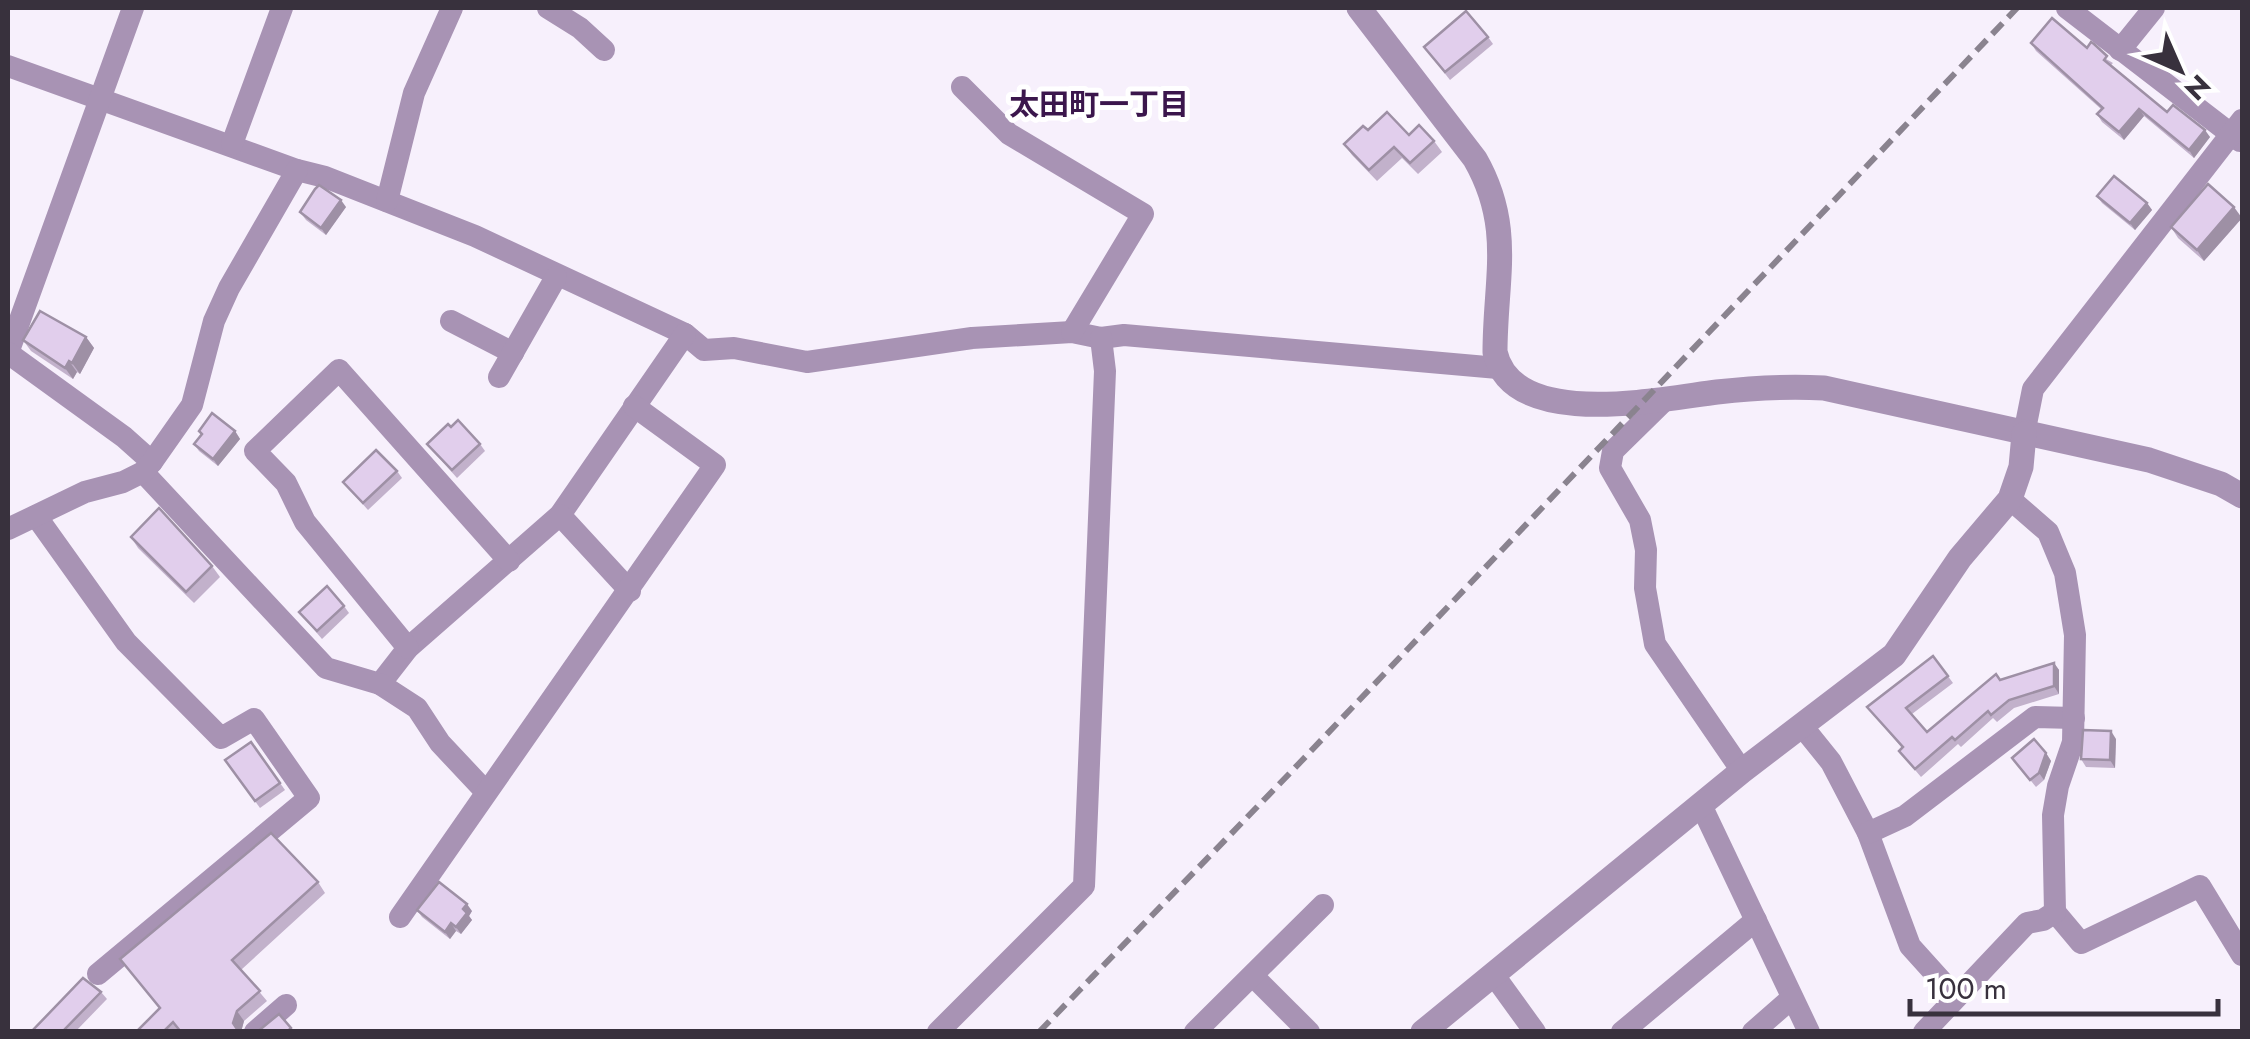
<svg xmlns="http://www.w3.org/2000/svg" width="2250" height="1039" viewBox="0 0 2250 1039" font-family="Jost,'Noto Sans JP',sans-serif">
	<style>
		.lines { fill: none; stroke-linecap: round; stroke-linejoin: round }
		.minor { stroke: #a893b4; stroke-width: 22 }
		.tertiary { stroke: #a893b4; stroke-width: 25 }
		.rail { stroke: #8a838f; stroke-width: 6; stroke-dasharray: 15 8; stroke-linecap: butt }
		.wall { fill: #c2b1cb }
		.shaded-wall { fill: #9e90a5 }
		.building { fill: #e1ceec; stroke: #9e90a5; stroke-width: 2.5 }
		.labels { text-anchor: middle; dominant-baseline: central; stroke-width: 10; stroke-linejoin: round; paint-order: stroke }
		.neighbourhood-label { font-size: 30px; font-weight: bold; fill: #3b164c; stroke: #fff }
	</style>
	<rect width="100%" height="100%" fill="#f7f0fc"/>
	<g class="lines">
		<!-- minor -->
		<g class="minor">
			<path d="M548,8L580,28L604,50"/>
			<path d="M2067,8L2240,141"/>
			<path d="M2120,50L2154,8"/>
			<path d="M8,66L297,170L325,177L475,236L685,334L704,350L734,348L807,362L972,338L1072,332L1101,338L1124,335L1498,368"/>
			<path d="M962,87L1009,134L1143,214L1072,332"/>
			<path d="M232,144L282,8"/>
			<path d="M387,201L414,93L452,8"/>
			<path d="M451,321L513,353"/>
			<path d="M8,353L133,8"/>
			<path d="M8,353L124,437L152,462"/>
			<path d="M499,377L556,277"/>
			<path d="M1666,399L1613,451L1610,468L1640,520L1646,550L1645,588L1655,644L1742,771"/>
			<path d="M2024,434L2033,389L2242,120"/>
			<path d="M143,472L326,668L380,684L408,648L560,515L685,334"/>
			<path d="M560,515L630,591"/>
			<path d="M36,516L126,642L221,738L254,719L309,798L98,974"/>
			<path d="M8,529L85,492L123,482L143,472L152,462L192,405L214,321L229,288L297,170"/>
			<path d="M408,648L305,522L286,483L255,451L339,370L509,561"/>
			<path d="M380,684L417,708L440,743L486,792"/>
			<path d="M1802,726L1831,762L1868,833L1910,946L1956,997"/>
			<path d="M1701,805L1809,1032"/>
			<path d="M1868,833L1905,816L2035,717L2074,718"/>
			<path d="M2055,912L2081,943L2200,886L2242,955"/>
			<path d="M400,917L715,465L634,406"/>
			<path d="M1493,974L1535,1032"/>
			<path d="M1253,976L1309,1032"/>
			<path d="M255,1032L286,1005"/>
			<path d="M938,1032L1084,886L1105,371L1101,338"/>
			<path d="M1195,1032L1323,905"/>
			<path d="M1622,1032L1756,920"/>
			<path d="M1753,1032L1792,998"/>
			<path d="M1924,1032L2027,923L2043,920L2055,912L2053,815L2058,786L2073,742L2075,635L2065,573L2048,532L2010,499"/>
		</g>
		<!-- tertiary -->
		<g class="tertiary">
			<path d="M1359,8L1475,159C1514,227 1495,279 1495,352C1512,431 1660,399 1717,392C1752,388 1788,386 1824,388L2149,460L2221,484L2242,496"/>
			<path d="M1423,1032L1742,771L1894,655L1960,558L2010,499L2021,467L2024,434"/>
		</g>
		<!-- rail -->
		<path class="rail" d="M1039,1032L1290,773L2017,8"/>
	</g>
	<!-- wall -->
	<g class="wall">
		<path d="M1488,37L1493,44L1450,80L1424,47Z"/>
		<path d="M2031,43L2087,48L2113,63L2111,65L2167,112L2210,137L2194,158L2144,116L2124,140L2102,122L2097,114L2101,109L2036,51Z"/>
		<path d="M1368,130L1409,135L1434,141L1442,152L1418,174L1402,158L1377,181L1352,155L1344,144Z"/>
		<path d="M2097,196L2147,203L2152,210L2135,230L2102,203Z"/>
		<path d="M346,207L326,235L306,220L300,212Z"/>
		<path d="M2242,218L2204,261L2178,238L2171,227Z"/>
		<path d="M86,337L94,348L80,374L77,372L73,379L31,351L23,340Z"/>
		<path d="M451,427L480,444L485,451L457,478L427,444Z"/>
		<path d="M199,431H235L240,439L218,466L199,451L194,444L201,435Z"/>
		<path d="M397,471L402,478L368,510L343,482Z"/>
		<path d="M131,537L212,566L220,577L194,603L138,548Z"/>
		<path d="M344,606L349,613L322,639L299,612Z"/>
		<path d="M1933,656L1953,683L1912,714L1927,732L2000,680L2054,663L2059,670V694L2014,708L1997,722L1993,718L1961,747L1958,744L1921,777L1899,751L1902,748L1867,707Z"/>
		<path d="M2116,739L2115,768L2086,767L2081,759Z"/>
		<path d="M251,742L285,790L260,808L225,760Z"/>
		<path d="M2046,753L2051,761L2044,780L2036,787L2012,758Z"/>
		<path d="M318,882L325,893L241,970L267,1001L244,1021L241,1032H135L160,1009L120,959Z"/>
		<path d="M417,910L472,911L469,916L472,920L461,934L456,931L450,939L422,917Z"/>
		<path d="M101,992L107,999L75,1032H31Z"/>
	</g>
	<!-- shaded-wall -->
	<g class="shaded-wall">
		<path d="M2139,109L2144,116L2124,140L2119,132Z"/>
		<path d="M2205,130L2210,137L2194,158L2189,150Z"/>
		<path d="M341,200L346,207L326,235L321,228Z"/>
		<path d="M2147,203L2152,210L2135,230L2130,223Z"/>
		<path d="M2234,207L2242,218L2204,261L2197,250Z"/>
		<path d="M86,337L94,348L80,374L72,363Z"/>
		<path d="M69,361L77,372L73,379L65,368Z"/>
		<path d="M235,431L240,439L218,466L213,459Z"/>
		<path d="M2054,663L2059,670V694L2054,686Z"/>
		<path d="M2111,731L2116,739L2115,768L2110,760Z"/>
		<path d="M2046,753L2051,761L2044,780L2039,773Z"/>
		<path d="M467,904L472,911L469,916L472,920L461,934L456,927L463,909Z"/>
		<path d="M451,923L456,931L450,939L445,932Z"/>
		<path d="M237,1011L244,1021L241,1032H239L233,1023Z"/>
	</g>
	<!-- building -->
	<g class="building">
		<path d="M1466,11L1488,37L1445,72L1424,47Z"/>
		<path d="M2052,18L2087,48L2091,42L2094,44L2107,56L2104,60L2167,112L2173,105L2205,130L2189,150L2139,109L2119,132L2097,114L2103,108L2031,43Z"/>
		<path d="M1387,112L1409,135L1419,125L1434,141L1410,163L1394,147L1369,170L1344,144L1363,126L1368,130Z"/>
		<path d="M2114,176L2147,203L2130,223L2097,196Z"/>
		<path d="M2208,184L2234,207L2197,250L2171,227Z"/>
		<path d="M319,185L341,200L321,228L300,212L315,189Z"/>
		<path d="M40,311L86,337L72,363L69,361L65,368L23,340Z"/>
		<path d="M212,413L235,431L213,459L194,444L202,434L199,431Z"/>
		<path d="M458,420L480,444L452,470L427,444L448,424L451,427Z"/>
		<path d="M376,450L397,471L363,503L343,482Z"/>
		<path d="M159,508L212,566L186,592L131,537Z"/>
		<path d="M327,586L344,606L317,631L299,612Z"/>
		<path d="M1933,656L1948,676L1906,708L1927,732L1996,674L2000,680L2054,663V686L2009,700L1991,715L1988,711L1955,740L1952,737L1915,769L1899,751L1903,747L1867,707Z"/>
		<path d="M2083,730L2111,731L2110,760L2081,759Z"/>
		<path d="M2034,739L2046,753L2039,773L2030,780L2012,758Z"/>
		<path d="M251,742L280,783L255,801L225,760Z"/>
		<path d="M271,833L318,882L232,960L260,991L237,1011L233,1023L239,1032H181L173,1022L163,1032H136L160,1008L120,959Z"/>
		<path d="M439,882L467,904L463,909L467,913L456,927L451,923L445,932L417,910Z"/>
		<path d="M83,978L101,992L62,1032H31Z"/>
		<path d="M279,1014L291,1028L287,1032H257Z"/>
	</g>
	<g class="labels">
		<!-- neighbourhood labels -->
		<g class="neighbourhood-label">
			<text x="1099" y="104">太田町一丁目</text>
		</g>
	</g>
	<!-- border -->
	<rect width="2250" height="1039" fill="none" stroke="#38313d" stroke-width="20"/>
	<!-- north arrow -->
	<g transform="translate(2180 70) rotate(135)" stroke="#ffffff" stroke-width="8" paint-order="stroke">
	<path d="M0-8L18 38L0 25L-18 38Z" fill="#38313d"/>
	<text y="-15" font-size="28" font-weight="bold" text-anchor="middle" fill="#38313d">N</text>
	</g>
	<!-- scale -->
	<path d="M1910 999v15h308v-15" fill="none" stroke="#38313d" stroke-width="5"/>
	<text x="1925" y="999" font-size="30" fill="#38313d" stroke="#ffffff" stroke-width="8" paint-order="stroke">100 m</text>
</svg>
